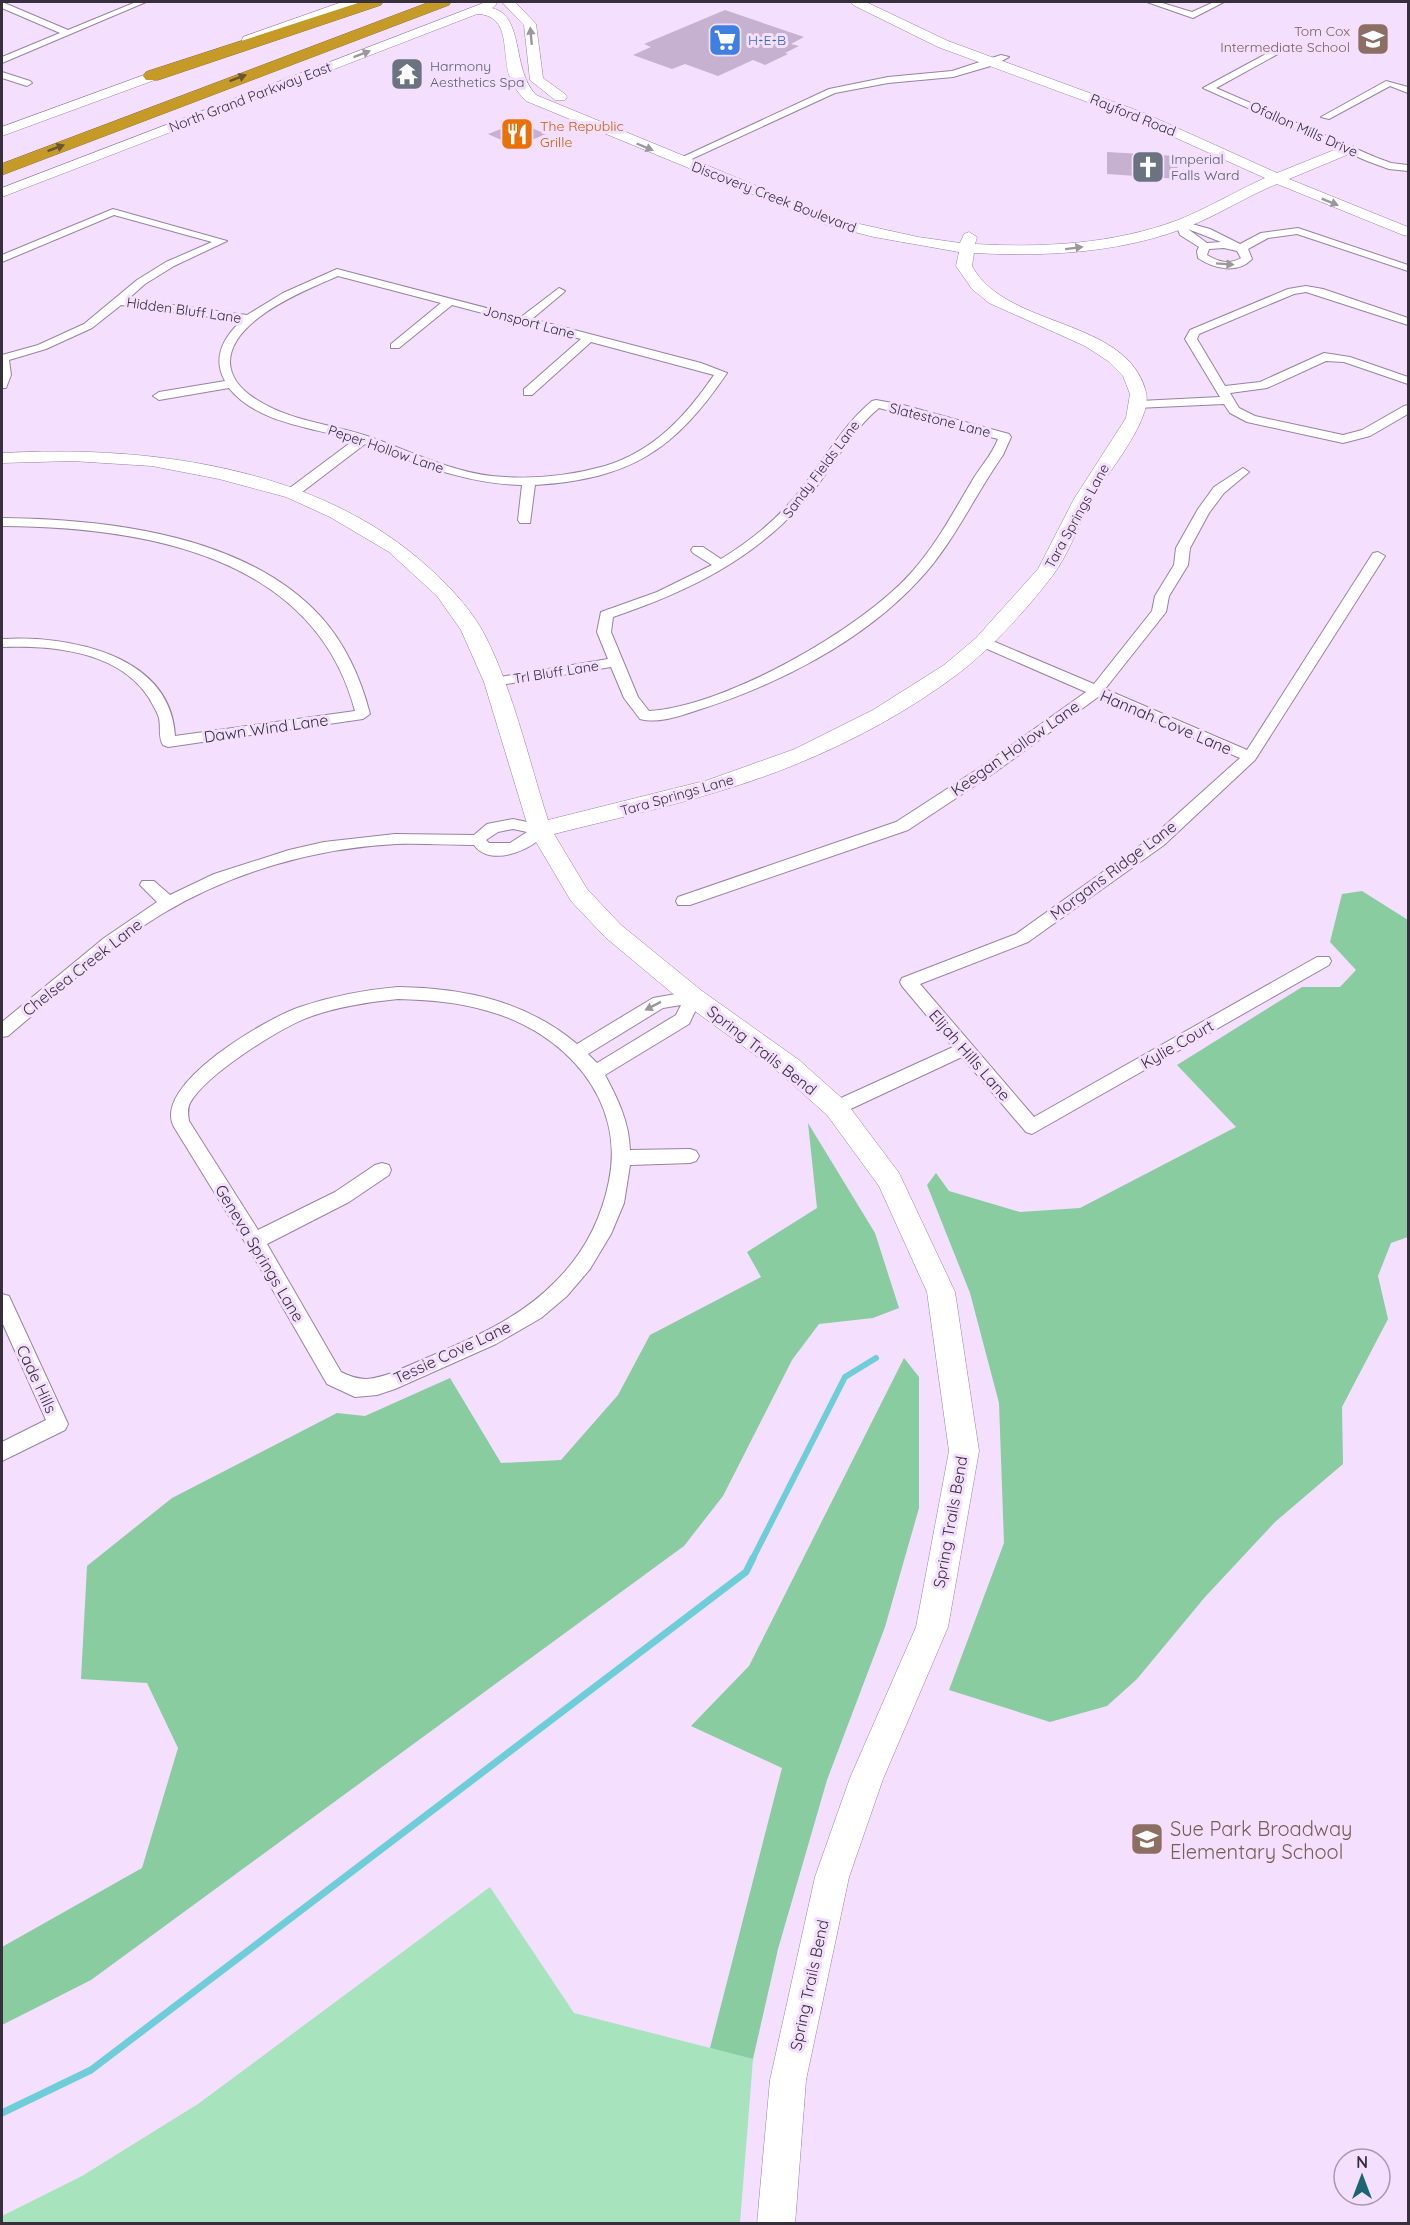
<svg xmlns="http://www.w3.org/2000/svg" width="1410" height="2225" viewBox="0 0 1410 2225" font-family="Quicksand,sans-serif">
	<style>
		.green { fill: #a7e3bc }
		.forest { fill: #88cca0 }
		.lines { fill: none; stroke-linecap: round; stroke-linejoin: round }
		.stream-far1 { stroke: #6dced9; stroke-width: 6 }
		.stream { stroke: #6dced9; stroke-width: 7 }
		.building { fill: #c6b1d0 }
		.street-casing { stroke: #9783a0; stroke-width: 2 }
		.secondary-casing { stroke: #9783a0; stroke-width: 1 }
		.highway-casing { stroke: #93752e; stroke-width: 1 }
		.street { fill: #fff; fill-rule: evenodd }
		.secondary { fill: #fff; fill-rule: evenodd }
		.highway { fill: #c59a27; fill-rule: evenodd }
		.oneway { fill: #9b979d }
		.oneway2 { fill: #695434 }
		.labels { text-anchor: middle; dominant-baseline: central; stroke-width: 6; stroke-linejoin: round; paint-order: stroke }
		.far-education-label { font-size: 14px; fill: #785e54; stroke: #f4dfff; text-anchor: end }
		.far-shop-label { font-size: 14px; fill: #366cbe; stroke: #f4dfff; text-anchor: start }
		.far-worship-label { font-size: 14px; fill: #5b616d; stroke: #f4dfff; text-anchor: start }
		.far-street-label { font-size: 14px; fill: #372f3b; stroke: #f4dfff }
		.far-food-label { font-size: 14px; fill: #c56008; stroke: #f4dfff; text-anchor: start }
		.street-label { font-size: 16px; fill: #372f3b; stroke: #f4dfff }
		.near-education-label { font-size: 20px; fill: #785e54; stroke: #f4dfff; text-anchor: start }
	</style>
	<rect width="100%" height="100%" fill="#f4dfff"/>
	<!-- green -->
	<path class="green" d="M490,1887L574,2013L753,2059L740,2223L2,2224V2216L82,2176L198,2104Z"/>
	<!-- forest -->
	<g class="forest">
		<path d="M1362,891L1408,920V1237L1391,1243L1378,1276L1388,1319L1342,1407L1343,1464L1275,1522L1205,1597L1137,1679L1107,1706L1050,1722L949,1690L1004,1543L999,1403L970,1293L927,1185L936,1173L949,1191L1020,1212L1080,1208L1236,1127L1177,1065L1302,987H1340L1356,970L1330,942L1342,894Z"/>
		<path d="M808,1123L875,1233L899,1308L873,1318L819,1324L792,1360L723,1496L684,1546L91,1980L2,2025V1947L142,1868L178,1748L147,1683L81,1679L87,1566L172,1498L337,1413L365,1416L450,1378L501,1463L561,1460L618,1395L650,1335L761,1277L747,1252L817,1208Z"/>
		<path d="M904,1358L919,1377V1508L885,1627L827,1780L778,1949L753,2059L710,2048L782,1768L691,1726L749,1666Z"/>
	</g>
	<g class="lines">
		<!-- stream-far1 -->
		<path class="stream-far1" d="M752,1560L845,1377L876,1358"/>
		<!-- stream -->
		<path class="stream" d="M2,2113L91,2070L746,1572L753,1558"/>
	</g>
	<!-- building -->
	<g class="building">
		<path d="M725,10L804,37L791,44L799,46L785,53L788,54L765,65L753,60L718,76L685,64L672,69L633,55L651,47L644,44Z"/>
		<path d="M514,124L523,128L527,126L546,134L522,144L517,142L512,145L488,134Z"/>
		<path d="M1107,152L1176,156L1179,179L1107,174Z"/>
	</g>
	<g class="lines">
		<!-- street casing -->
		<g class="street-casing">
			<g id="street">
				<path d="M2,2L68,30L136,2H146L2,63V57L60,33L2,8Z"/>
				<path d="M1147,2H1159L1192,12L1214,2H1224L1193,18Z"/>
				<path d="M1277,48L1285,50L1216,88L1375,157L1391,163L1408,165V171L1389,169L1367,161L1203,88Z"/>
				<path d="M1001,55L1009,57L994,65L953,77L888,83L835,93L683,163L674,161L829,89L888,77L952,71Z"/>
				<path d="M2,72L30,81L32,83L27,86L2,78Z"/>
				<path d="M1386,81L1408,87V93L1390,86L1329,119L1321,117Z"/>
				<path d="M113,209L227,241L174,266L145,284L128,299L247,315L283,293L337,269L521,317L559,288L565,291L563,293L532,319L701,363L727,373C674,451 630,479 535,485L530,523H520L518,520L522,485C465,484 417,463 365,444L297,496H287L286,493L287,490L354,440C313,427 258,424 229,388L159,400L153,396L159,392L225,381C212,358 223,338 241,321L121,305L92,328L46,349L9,360L11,375L6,388H2V355L38,345L84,324L137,280L166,262L212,242L114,215L2,262V255ZM338,276L441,303L391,344V348H399L452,305L581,339L524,389V395H532L591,342L714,375C686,416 654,451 605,466C569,476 529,480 492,476C448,471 408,450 367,436C331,424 291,421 259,401C245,393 231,380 230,363C229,320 306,290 338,276Z"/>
				<path d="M1181,221L1210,229L1240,244L1261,233L1298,228L1408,265V271L1297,234L1268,238L1248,249L1252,259C1238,274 1214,269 1198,258L1197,251L1199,247L1180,235L1176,224ZM1188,229L1221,242L1207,243ZM1224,248L1237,251L1241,258C1229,265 1219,262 1207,255L1209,249Z"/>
				<path d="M1306,286L1323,289L1408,318V325L1306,292L1294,294L1199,334L1197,339L1225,386L1260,382L1324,353L1350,357L1408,377V384L1344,362L1326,361L1267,388L1230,393L1239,408L1255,416L1343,435L1362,430L1404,406L1408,405V414L1370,436L1343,443L1247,422L1230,413L1224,404L1136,408V402L1140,401L1220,397L1185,339L1190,330L1288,289Z"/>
				<path d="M876,400L903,405L1009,434L1011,437L1003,455C974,496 954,543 919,580C862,642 777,685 698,710C680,716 658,724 640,719L624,698L611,667L494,686L489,685L487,682L489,679L494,678L608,659L597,632L601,612L657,592L712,565L693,553L691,550L693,547H703L721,559C752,540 780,517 802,488C825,459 842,426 872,401ZM879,408L998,439C992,455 980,467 972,481C953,513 936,545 911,573C860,630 726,706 649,711L638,697L611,632L613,617C687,592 756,559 808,497C833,468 849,433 879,408Z"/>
				<path d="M1243,468L1249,472L1224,493L1209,513L1190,548L1188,565L1169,596L1166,612L1105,689L1247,750L1373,553L1378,552L1385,556L1255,760L1164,845L1028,942L920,984L1034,1117L1317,957H1329L1331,961L1329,965L1032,1134L1026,1132L962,1057L842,1113L836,1115L830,1113L827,1108L830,1103L953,1047L902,986L900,982L902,978L1016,934L1152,837L1240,758L1098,697L994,773L908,830L690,905H678L676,901L678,897L896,822L984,765L1086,692L978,645L976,642L983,638L988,639L1094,684L1152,611L1155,596L1174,565L1176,548L1198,509L1214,487Z"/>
				<path d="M2,518C106,519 247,535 321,617C346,645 361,679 370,714L363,719L168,747L163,745C158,737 161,727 159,718C157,711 152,704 149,698C119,651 52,645 2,647V639C67,635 171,654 175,736L355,711C314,554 141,527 2,526Z"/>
				<path d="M513,819L546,826L548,830C535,850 490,868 474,845C448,845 422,843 396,844C315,848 232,872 162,914C106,948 58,994 8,1036L2,1037V1022L104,938L157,902L140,885L142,881H154L170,895L214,874L289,850L324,842L395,834L474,835L487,824ZM513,829L527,832L510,843H489L486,840L498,832Z"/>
				<path d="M398,987C464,988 526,1001 577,1044L653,998L693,991L699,993L702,997L689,1024L605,1075C618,1099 629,1122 630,1150L690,1149L696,1151L699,1156L696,1161L690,1163L630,1165L624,1203L611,1234L590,1269L567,1296L541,1318L496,1344L395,1389L377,1395L355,1397L327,1384L248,1247L174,1127C151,1085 267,1018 300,1007C332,996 364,990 398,987ZM398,999C429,1000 458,1002 488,1011C564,1032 626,1099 609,1181C601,1221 583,1255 554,1283C511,1327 447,1348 392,1373C371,1380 361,1382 341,1372L267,1244L349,1202L389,1175L391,1170L389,1165L382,1163L375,1165L335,1192L258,1230L189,1121C188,1115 187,1109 190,1103C205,1075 282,1026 312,1016C341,1006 369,1002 398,999ZM681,1005L676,1015L597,1063L588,1054L663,1008Z"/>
				<path d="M2,1294L9,1296L68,1424L65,1430L2,1461V1442L46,1420L2,1322Z"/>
			</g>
		</g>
		<!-- secondary casing -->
		<g class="secondary-casing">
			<g id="secondary">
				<path d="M342,2H358L356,5L253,43H243L242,40L243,37Z"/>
				<path d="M486,2H495L497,4L492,8C525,16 511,69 536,95L837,219L918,237L960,243L964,234L969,232L977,237L975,244C1043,248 1114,244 1178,220C1208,208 1236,191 1265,178L1134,119L938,47L853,5L851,2H866L948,41L1144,113L1277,173L1344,146H1354L1356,149L1354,152L1289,179L1408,227V236L1403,235L1277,184C1247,196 1220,214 1190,226C1122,253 1046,257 974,253L972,266C1006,329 1127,317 1146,392C1153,420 1107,473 1093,498C1079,523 1070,552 1053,575C1027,609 993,647 959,673C889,726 804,766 720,791C665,808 609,820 554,834L587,889L621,925L702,991L799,1060L845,1101L899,1173L955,1292L979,1451L948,1627L883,1779L849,1877L806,2080L795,2224H757L770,2080L815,1877L850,1778L916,1627L949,1451L927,1292L879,1186L827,1115L781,1074L684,1003L605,937L571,901L529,830L484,682L461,630L437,596L389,552L330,517L286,497L219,479L152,466L72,461L2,463V453C146,445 317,466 428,567C448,585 467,605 481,628C511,682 529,761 548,820L708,780L795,749L873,710L944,665L976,638L1038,569L1074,499L1126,418L1130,394L1123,376L1108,361L1085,346L989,303L972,289L956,266L959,252L874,237L827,225L526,101C519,94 514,87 510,78C501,53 512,15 477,14L2,197V188Z"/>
				<path d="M502,2H515L536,24L543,78L565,94L567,97L565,100H555L530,80L524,25Z"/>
				<path d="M177,63L182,64L184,67L182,70L2,136V127Z"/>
			</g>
		</g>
		<!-- highway casing -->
		<g class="highway-casing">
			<g id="highway">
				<path d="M361,2H383L381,5L158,80H146L143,76L146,72Z"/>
				<path d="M430,2H451L449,5L2,175V164Z"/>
			</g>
		</g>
		<!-- street -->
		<use href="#street" class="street"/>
		<!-- secondary -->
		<use href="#secondary" class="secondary"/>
		<!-- highway -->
		<use href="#highway" class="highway"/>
	</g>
	<!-- one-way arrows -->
	<defs><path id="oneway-solid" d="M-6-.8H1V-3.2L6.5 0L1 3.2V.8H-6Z" transform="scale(1.5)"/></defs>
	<g class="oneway">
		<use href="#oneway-solid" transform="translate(531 36) rotate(-95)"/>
		<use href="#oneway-solid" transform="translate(362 54) rotate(-21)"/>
		<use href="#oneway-solid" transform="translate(645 147) rotate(23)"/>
		<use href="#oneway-solid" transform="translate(1330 202) rotate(22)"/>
		<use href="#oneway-solid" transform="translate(1074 248) rotate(-7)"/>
		<use href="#oneway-solid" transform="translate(1225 264) rotate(4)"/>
		<use href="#oneway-solid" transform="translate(653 1006) rotate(153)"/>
	</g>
	<g class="oneway2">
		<use href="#oneway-solid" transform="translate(238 78) rotate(-21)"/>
		<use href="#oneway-solid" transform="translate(56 148) rotate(-21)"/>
	</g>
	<!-- icons -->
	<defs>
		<g id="school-square" transform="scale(1.725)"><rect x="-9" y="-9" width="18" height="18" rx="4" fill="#8d6e63" stroke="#f4dfff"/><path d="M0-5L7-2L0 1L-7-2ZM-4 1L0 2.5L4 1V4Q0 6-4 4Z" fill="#fff"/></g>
		<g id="supermarket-square" transform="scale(1.725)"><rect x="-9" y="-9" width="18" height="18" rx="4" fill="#3f7fe0" stroke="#f4dfff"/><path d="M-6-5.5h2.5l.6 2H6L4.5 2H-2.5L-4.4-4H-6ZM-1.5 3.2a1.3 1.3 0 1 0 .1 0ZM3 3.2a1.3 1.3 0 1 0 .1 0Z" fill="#fff"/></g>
		<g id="temple-square" transform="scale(1.725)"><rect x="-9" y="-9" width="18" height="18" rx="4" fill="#6b7280" stroke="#f4dfff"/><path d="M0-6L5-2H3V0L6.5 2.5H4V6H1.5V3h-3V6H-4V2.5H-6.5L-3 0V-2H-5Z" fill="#fff"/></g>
		<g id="restaurant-square" transform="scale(1.725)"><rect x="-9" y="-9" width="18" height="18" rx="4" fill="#e8710a" stroke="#f4dfff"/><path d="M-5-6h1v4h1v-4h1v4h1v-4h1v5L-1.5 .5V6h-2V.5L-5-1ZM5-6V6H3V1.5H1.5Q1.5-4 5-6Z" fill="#fff"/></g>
		<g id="church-square" transform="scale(1.725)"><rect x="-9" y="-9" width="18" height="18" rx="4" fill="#6b7280" stroke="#f4dfff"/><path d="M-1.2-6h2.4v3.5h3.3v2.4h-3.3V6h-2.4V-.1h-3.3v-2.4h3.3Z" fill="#fff"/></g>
	</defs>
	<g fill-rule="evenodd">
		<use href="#school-square" x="1373" y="39"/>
		<use href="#supermarket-square" x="725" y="40"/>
		<use href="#temple-square" x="407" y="74"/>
		<use href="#restaurant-square" x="517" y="134"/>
		<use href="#church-square" x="1148" y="167"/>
		<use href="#school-square" x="1147" y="1839"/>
	</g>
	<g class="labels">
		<!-- far-education labels -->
		<g class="far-education-label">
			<text x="1350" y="31">Tom Cox<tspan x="1350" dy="16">Intermediate School</tspan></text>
		</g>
		<!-- far-shop labels -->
		<g class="far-shop-label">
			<text x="748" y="40">H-E-B</text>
		</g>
		<!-- far-worship labels -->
		<g class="far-worship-label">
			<text x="430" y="66">Harmony<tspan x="430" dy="16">Aesthetics Spa</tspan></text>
			<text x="1171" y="159">Imperial<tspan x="1171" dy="16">Falls Ward</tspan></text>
		</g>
		<!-- far-street labels -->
		<g class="far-street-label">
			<text transform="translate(250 97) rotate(-21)">North Grand Parkway East</text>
			<text transform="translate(1133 115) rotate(22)">Rayford Road</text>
			<text transform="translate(1304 129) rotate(24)">Ofallon Mills Drive</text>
			<text transform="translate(774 197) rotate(21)">Discovery Creek Boulevard</text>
			<text transform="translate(184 310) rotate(8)">Hidden Bluff Lane</text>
			<text transform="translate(529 322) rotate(15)">Jonsport Lane</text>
			<text transform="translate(940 420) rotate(14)">Slatestone Lane</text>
			<text transform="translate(386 449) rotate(19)">Peper Hollow Lane</text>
			<text transform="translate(821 469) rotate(-53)">Sandy Fields Lane</text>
			<text transform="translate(1077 516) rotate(-61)">Tara Springs Lane</text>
			<text transform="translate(556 672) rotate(-9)">Trl Bluff Lane</text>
			<text transform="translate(677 795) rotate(-16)">Tara Springs Lane</text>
		</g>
		<!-- far-food labels -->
		<g class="far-food-label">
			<text x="540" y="126">The Republic<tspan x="540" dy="16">Grille</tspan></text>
		</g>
		<!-- street labels -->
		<g class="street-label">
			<text transform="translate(1166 722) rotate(23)">Hannah Cove Lane</text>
			<text transform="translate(266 728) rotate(-8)">Dawn Wind Lane</text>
			<text transform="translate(1015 748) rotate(-35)">Keegan Hollow Lane</text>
			<text transform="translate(1113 870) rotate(-37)">Morgans Ridge Lane</text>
			<text transform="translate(82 967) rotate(-38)">Chelsea Creek Lane</text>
			<text transform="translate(1177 1044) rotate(-30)">Kylie Court</text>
			<text transform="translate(762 1050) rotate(38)">Spring Trails Bend</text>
			<text transform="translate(970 1055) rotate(49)">Elijah Hills Lane</text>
			<text transform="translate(260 1253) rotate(59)">Geneva Springs Lane</text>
			<text transform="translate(452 1352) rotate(-25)">Tessie Cove Lane</text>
			<text transform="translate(37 1379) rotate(65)">Cade Hills</text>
			<text transform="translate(950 1522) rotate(-80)">Spring Trails Bend</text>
			<text transform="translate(809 1985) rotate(-78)">Spring Trails Bend</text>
		</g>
		<!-- near-education labels -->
		<g class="near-education-label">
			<text x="1170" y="1828">Sue Park Broadway<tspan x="1170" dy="23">Elementary School</tspan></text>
		</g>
	</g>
	<!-- border -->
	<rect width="1410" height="2225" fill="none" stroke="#372f3b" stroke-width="6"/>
	<!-- north arrow -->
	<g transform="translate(1362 2177)"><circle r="28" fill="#f4dfff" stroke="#a899b1" stroke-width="1.5"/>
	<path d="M0-4.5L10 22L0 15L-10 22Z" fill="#1c6472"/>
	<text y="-9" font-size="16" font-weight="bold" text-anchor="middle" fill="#372f3b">N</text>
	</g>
</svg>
